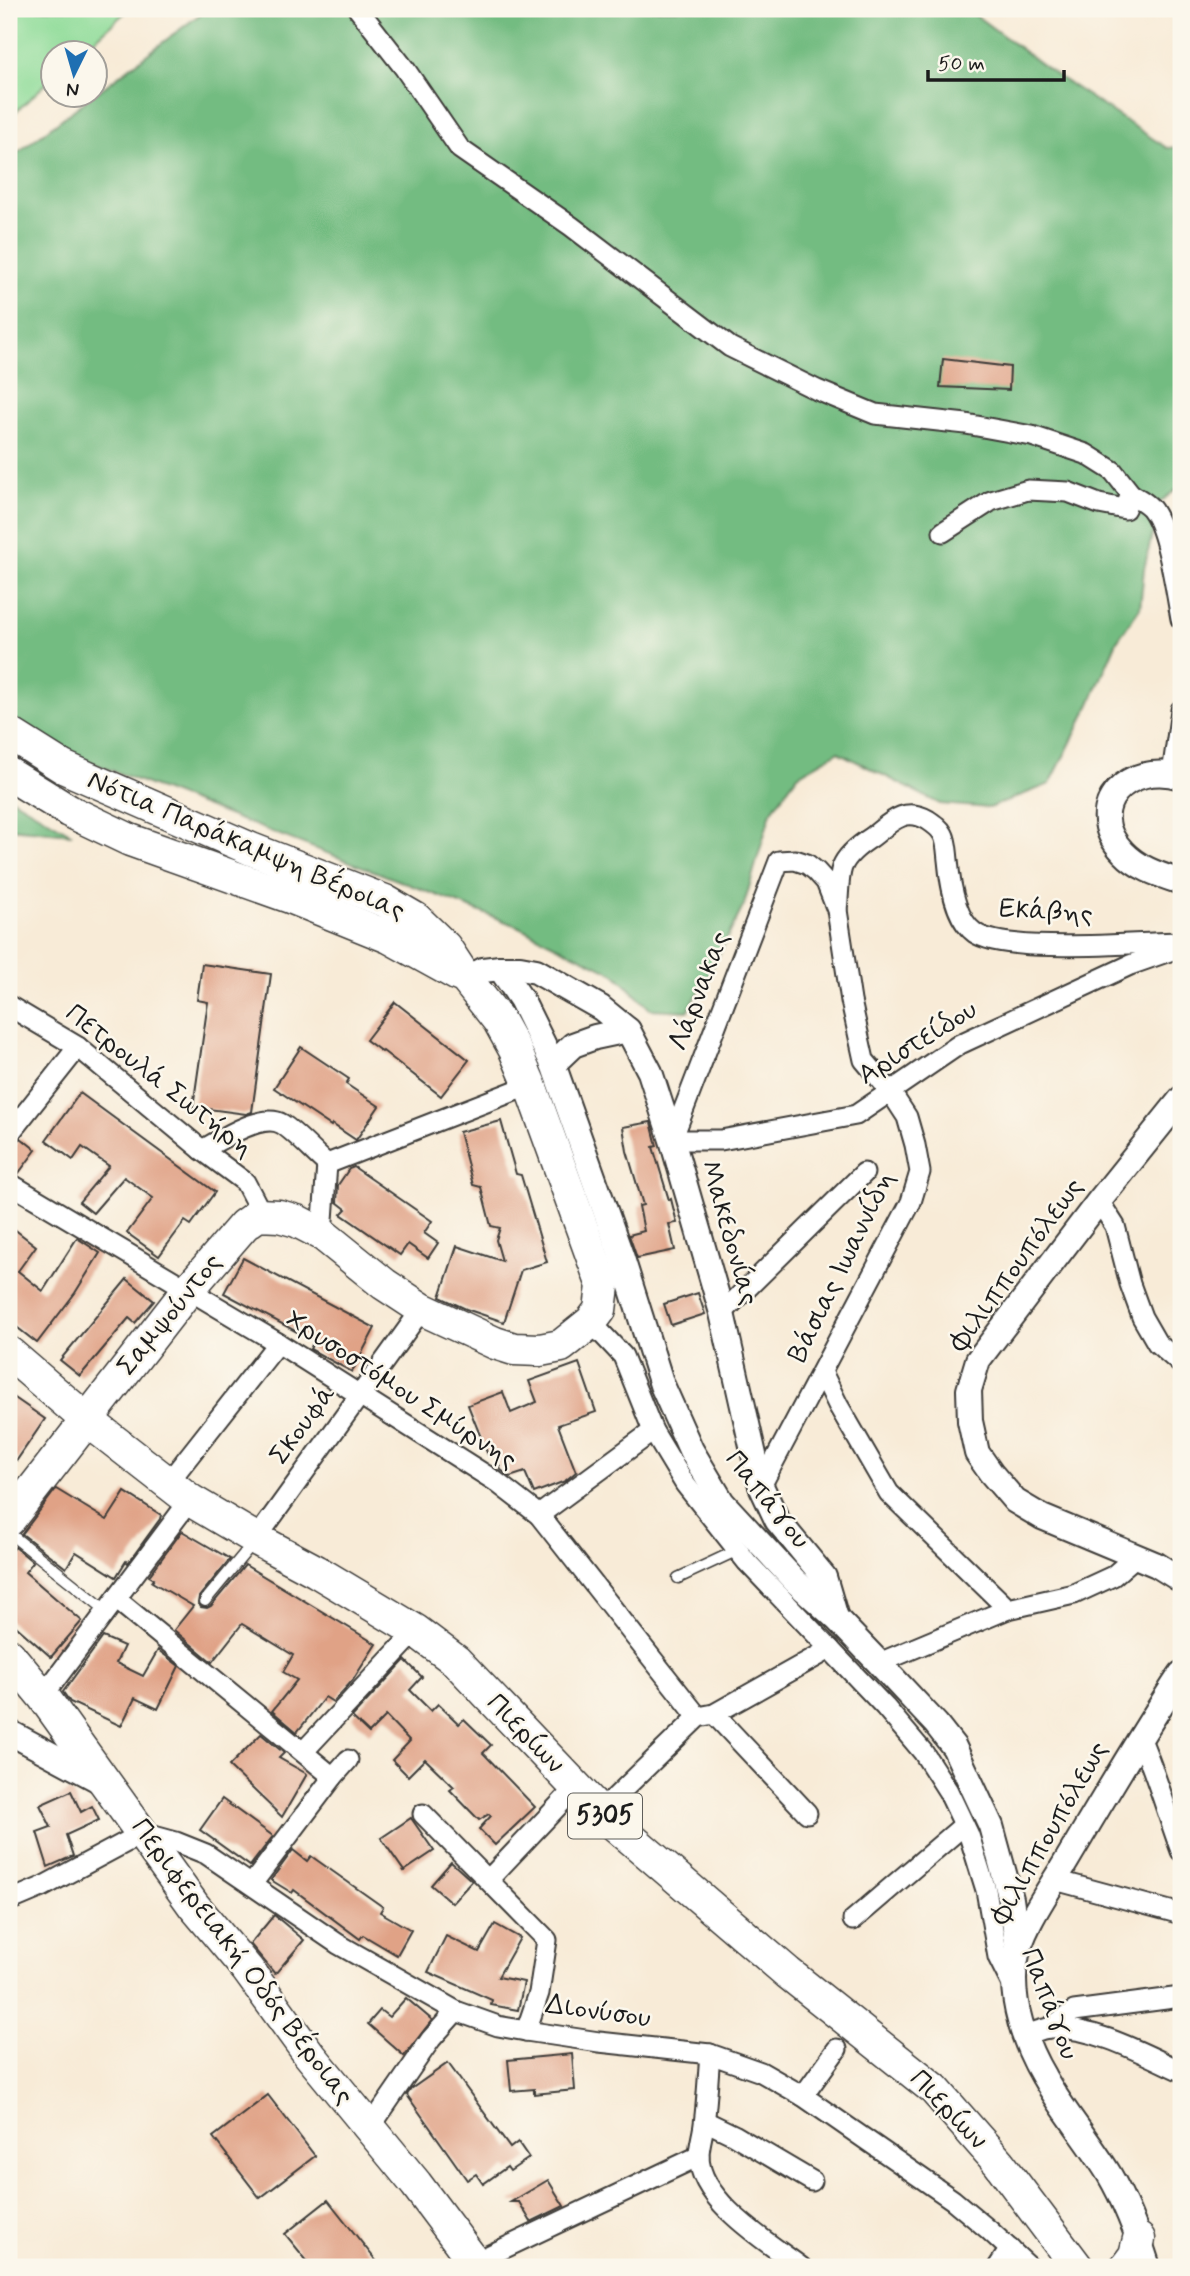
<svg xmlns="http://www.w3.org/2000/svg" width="1190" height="2276" viewBox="0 0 1190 2276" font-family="Mynerve,sans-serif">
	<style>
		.green { fill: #8fdc99; stroke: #567c5a; stroke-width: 2 }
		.forest { fill: #73bc81; stroke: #486c4e; stroke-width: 2 }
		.building { fill: #e0a286 }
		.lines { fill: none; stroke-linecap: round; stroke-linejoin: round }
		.service-casing { stroke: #3d3b38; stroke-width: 13 }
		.minor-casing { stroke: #3d3b38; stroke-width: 23 }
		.tertiary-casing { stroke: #3d3b38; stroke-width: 28 }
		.primary-casing { stroke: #3d3b38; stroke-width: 35 }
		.service { stroke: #fff; stroke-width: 10 }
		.minor { stroke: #fff; stroke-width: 19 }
		.tertiary { stroke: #fff; stroke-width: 24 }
		.primary { stroke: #fff; stroke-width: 32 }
		.labels { text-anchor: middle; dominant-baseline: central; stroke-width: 5; stroke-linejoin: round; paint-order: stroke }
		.shield { fill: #fbf7ec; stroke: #5f5e5a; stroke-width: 2 }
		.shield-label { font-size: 26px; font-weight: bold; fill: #1c1c1c }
		.street-label { font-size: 28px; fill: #1c1c1c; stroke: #fbf7ec }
	</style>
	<rect width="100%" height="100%" fill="#fbf7ec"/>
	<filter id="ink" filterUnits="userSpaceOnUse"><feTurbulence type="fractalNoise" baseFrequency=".0143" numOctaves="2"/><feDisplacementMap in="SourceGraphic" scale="14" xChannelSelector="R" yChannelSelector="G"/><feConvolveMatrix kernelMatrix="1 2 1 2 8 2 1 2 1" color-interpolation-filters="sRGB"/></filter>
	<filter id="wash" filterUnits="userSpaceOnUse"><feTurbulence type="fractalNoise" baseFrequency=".00686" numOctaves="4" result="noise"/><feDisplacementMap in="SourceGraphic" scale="28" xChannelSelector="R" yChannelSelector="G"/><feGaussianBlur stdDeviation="1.57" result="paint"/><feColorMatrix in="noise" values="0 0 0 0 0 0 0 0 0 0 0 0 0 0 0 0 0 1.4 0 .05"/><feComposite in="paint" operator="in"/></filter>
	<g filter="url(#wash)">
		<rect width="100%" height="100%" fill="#f8ebd7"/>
		<!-- green -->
		<path class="green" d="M9,9H129L81,52H52V78L9,118Z"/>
		<!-- forest -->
		<g class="forest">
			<path d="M207,9H967L1059,77L1167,148L1181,147V486L1160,502L1144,569L1140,608L1117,641L1090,704L1050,784L989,808L940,804L838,752L798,775L771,812L744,905L711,970L688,1011L650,1009L615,974L517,926L48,746L9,718V159Z"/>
			<path d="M9,797L72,834L9,828Z"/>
		</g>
		<g id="blocks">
			<!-- building -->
			<g class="building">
				<path d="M943,359L1010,367L1009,390L940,387Z"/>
				<path d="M202,964L271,974L252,1112L246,1114L193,1107L208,1002L197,1000Z"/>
				<path d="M395,1002L469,1060L441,1096L383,1051L382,1052L366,1040Z"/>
				<path d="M301,1047L349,1079L346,1084L379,1106L356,1140L332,1124L331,1126L274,1088Z"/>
				<path d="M80,1093L215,1192L191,1225L185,1221L159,1256L127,1233L153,1198L124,1177L93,1213L79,1202L109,1166L82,1147L73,1160L46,1140Z"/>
				<path d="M501,1121L516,1174L521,1175L547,1262L521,1270L504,1322L466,1309L440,1297L457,1246L502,1261L496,1240L500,1228L491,1226L481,1187L473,1185L459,1132Z"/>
				<path d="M651,1122L657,1146L653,1147L669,1200L671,1199L677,1223L669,1224L675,1250L637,1258L629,1235L644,1231L639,1206L643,1205L627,1151L623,1127Z"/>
				<path d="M21,1138L36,1150L18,1174L9,1171V1146L14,1145Z"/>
				<path d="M354,1167L432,1221L424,1233L438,1243L428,1258L408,1244L400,1255L341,1214L346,1209L337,1202L338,1185L349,1169Z"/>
				<path d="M9,1225L36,1246L18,1271L43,1291L77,1238L100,1253L75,1293L37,1343L9,1321Z"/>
				<path d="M243,1258L375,1328L352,1372L310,1349L314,1341L224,1293Z"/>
				<path d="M127,1279L154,1301L135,1323L129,1318L80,1376L60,1360Z"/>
				<path d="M698,1293L705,1314L671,1325L664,1304Z"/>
				<path d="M579,1363L596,1412L558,1425L576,1472L565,1481L534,1493L525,1472L510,1477L501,1470L494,1452L488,1455L468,1405L503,1392L511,1413L537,1402L529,1381Z"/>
				<path d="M9,1394L45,1419L17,1460L9,1454Z"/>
				<path d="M56,1489L107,1520L125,1492L161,1515L160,1519L128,1563L126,1561L116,1577L76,1552L66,1568L22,1534Z"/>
				<path d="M182,1531L230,1559L199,1597L198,1603L201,1607L207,1608L211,1606L245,1565L376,1644L353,1680L333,1702L325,1697L297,1732L272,1711L297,1680L283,1672L293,1655L242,1624L212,1662L174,1630L193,1606L152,1582L154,1579L149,1576Z"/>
				<path d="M15,1547L33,1562L25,1572L82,1621L51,1657L9,1620V1554Z"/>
				<path d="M103,1637L124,1646L116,1663L143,1676L158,1650L179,1666L158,1709L135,1698L121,1726L70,1702L63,1692Z"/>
				<path d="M405,1660L422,1677L410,1690L431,1711L438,1704L459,1724L464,1719L491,1745L483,1753L535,1807L495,1845L479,1829L491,1816L489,1814L479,1820L450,1790L454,1787L425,1759L408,1776L392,1760L410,1741L386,1716L369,1733L352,1717Z"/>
				<path d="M261,1734L284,1753L279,1758L307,1774L282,1817L229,1766Z"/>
				<path d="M71,1791L81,1812L92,1806L99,1820L66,1835L73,1856L48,1867L37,1832L51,1827L40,1805Z"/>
				<path d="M222,1799L273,1836L250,1866L200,1830Z"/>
				<path d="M411,1818L434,1851L404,1871L381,1838Z"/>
				<path d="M293,1850L307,1861L311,1856L383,1907L380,1912L411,1930L397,1955L363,1935L360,1939L294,1890L292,1893L271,1880Z"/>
				<path d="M451,1862L472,1881L452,1903L431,1885Z"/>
				<path d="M274,1915L304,1940L275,1974L250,1944Z"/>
				<path d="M495,1924L520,1938L498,1977L524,1982L518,2010L491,2005L492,2000L428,1972L446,1936L479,1952Z"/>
				<path d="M406,1998L432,2020L404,2056L368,2024L380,2010L389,2017Z"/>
				<path d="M572,2054L575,2090L534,2094V2089L511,2091L508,2060Z"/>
				<path d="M448,2063L510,2148L518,2142L529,2158L510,2171L507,2167L483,2184L476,2174L467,2180L407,2095L411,2089Z"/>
				<path d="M268,2095L315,2156L260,2198L213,2137Z"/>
				<path d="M548,2180L564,2206L531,2222L519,2202H511Z"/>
				<path d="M328,2200L381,2267H312L285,2234Z"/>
			</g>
		</g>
	</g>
	<g filter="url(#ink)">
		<use href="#blocks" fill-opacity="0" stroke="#3d3b38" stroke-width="2"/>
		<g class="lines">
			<!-- service casing -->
			<g class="service-casing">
				<g id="service">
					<path d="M9,1533L107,1611"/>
					<path d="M678,1578L738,1550"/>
					<path d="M205,1601L253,1543"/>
				</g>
			</g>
			<!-- minor casing -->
			<g class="minor-casing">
				<g id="minor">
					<path d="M358,9L405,69L460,149L571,226L730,347L817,390L875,414L966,424L1032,436L1086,454L1113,471L1131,494L1125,509L1099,504L1068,492L1028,490L991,501L943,532"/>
					<path d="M1131,494C1139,499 1149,504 1153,511C1168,533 1176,592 1181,619"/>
					<path d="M1172,774L1181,710"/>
					<path d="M837,909C839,896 838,879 842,867C847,854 861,844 872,837C890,823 904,806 928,820C934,824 940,828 943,834C947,841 947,852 948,860C950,883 955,919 975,933C1006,954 1135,943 1177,942"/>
					<path d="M9,1006L78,1047L202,1150L245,1182L256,1203L258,1215"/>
					<path d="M9,1134L78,1047"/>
					<path d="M202,1150C220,1140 262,1112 282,1124C295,1132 314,1153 327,1164"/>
					<path d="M327,1164L530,1085"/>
					<path d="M9,1183L278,1343L495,1481L539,1515L698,1717"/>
					<path d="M1099,1201L1115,1226L1130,1284L1142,1317L1157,1343L1181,1364"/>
					<path d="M322,1234L327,1164"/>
					<path d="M722,1313L864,1173"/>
					<path d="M591,1322L623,1356L653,1431L685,1484L747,1562L885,1707L923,1752L948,1791L969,1835L986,1890L998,1957L1014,1989"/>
					<path d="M822,1372L838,1405L889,1493L1008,1609"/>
					<path d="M167,1484L278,1343"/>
					<path d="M761,1486L911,1202L920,1172L915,1145L907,1117L890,1091L864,1060L851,1001L837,910L826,882L816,871L807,864L795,860L779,861L672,1140H721L856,1115L960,1044L1130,965L1181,947"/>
					<path d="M539,1515L653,1431"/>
					<path d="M256,1539L422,1309"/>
					<path d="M116,1599L333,1777"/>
					<path d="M879,1663L1008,1609L1074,1594L1113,1576L1135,1557"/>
					<path d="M43,1696L190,1500"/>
					<path d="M714,1714L807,1813"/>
					<path d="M1140,1737C1156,1774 1167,1813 1181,1851"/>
					<path d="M303,1752L416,1631"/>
					<path d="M600,1812L698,1717L714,1714L830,1649"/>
					<path d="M423,1814L547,1940L539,1993L526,2031"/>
					<path d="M489,1879L576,1787"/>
					<path d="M1055,1880L1181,1914"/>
					<path d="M252,1884L333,1777L348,1760"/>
					<path d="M9,1901L42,1887L143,1833L176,1842L206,1854L338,1944L456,2011L498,2026L526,2031L599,2042L710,2054L761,2072L803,2096L953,2200L989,2230L1029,2267"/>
					<path d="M853,1920L964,1825"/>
					<path d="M1049,2028L1074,2011L1181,1997"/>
					<path d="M1024,2036C1033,2033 1042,2028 1051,2028C1093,2026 1144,2054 1181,2071"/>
					<path d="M710,2054C708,2077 707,2101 704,2124C703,2134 699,2145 699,2156C699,2201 769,2243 801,2267"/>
					<path d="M803,2096L837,2049"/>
					<path d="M705,2121L734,2135L812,2181"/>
					<path d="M369,2129L431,2039L456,2011"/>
					<path d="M475,2262L699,2156"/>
					<path d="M998,2267L1010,2249"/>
				</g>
			</g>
			<!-- tertiary casing -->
			<g class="tertiary-casing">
				<g id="tertiary">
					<path d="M1181,777C1130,760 1080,807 1123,852C1139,869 1160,875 1181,882"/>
					<path d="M500,968L521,999L553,1064L622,1258L662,1385L691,1450L722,1502L795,1581L836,1618L879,1663L936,1724L954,1747L991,1826L1011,1899L1018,1949"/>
					<path d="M466,979L483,970L500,968H520L536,971L601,1008L628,1030L650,1072L672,1140L722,1313L761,1486L777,1520L824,1577L836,1618"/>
					<path d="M553,1064L573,1045L595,1037L628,1030"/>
					<path d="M1181,1099L1099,1201L978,1360L969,1390L970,1421L977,1453L991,1473L1015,1501L1042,1517L1157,1565L1181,1580"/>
					<path d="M9,1732L104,1783"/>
					<path d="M1148,2267C1138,2235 1126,2203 1109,2174C1089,2141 1063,2111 1044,2077C1025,2045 1010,2002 1015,1965C1019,1932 1047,1893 1064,1865C1102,1801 1140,1736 1181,1674"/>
				</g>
			</g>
			<!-- primary casing -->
			<g class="primary-casing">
				<g id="primary">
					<path d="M9,733L63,767L251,849L385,901L416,919L445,947L466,979L499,1021L515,1050L530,1085L603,1286L600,1310L591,1322L561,1346L540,1350L514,1349L495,1343L422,1309L384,1284L322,1234L297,1221L279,1216L258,1215L244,1225L188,1290L9,1520"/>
					<path d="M9,774L69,811L130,840L290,897L389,937L458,975"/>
					<path d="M9,1353L87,1420L190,1500L256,1539L316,1571L416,1631L456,1661L600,1812L788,1973L934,2089L999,2163L1077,2267"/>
					<path d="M9,1655L43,1696L194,1906L247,1969L309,2054L416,2184L478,2267"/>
					<path d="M1126,2267L1135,2255L1139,2239"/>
				</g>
			</g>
			<!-- service -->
			<use href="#service" class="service"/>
			<!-- minor -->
			<use href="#minor" class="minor"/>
			<!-- tertiary -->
			<use href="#tertiary" class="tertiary"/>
			<!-- primary -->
			<use href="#primary" class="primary"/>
		</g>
	</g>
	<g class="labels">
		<!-- shield labels -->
		<rect class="shield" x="568" y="1793.5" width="74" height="45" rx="5"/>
		<g class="shield-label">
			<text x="605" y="1816">5305</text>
		</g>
		<!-- street labels -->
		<g class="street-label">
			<text transform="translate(246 846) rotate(23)">Νότια Παράκαμψη Βέροιας</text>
			<text transform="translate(1046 912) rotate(4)">Εκάβης</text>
			<text transform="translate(700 991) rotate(-69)">Λάρνακας</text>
			<text transform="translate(918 1043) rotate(-32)">Αριστείδου</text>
			<text transform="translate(159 1081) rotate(38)">Πετρουλά Σωτήρη</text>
			<text transform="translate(729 1233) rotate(74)">Μακεδονίας</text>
			<text transform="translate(1017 1265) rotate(-54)">Φιλιππουπόλεως</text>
			<text transform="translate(842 1267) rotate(-64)">Βάσιας Ιωαννίδη</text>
			<text transform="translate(170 1315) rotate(-51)">Σαμψούντος</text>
			<text transform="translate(401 1390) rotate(33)">Χρυσοστόμου Σμύρνης</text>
			<text transform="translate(303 1425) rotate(-54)">Σκουφά</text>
			<text transform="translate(767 1500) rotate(51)">Παπάγου</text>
			<text transform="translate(525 1734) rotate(46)">Πιερίων</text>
			<text transform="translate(1050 1833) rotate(-60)">Φιλιππουπόλεως</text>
			<text transform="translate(242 1962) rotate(53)">Περιφερειακή Οδός Βέροιας</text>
			<text transform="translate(1049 2004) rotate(69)">Παπάγου</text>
			<text transform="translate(598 2012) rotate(8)">Διονύσου</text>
			<text transform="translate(948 2110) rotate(46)">Πιερίων</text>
		</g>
	</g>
	<!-- margin -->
	<rect width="1190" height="2276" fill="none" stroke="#fbf7ec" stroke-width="35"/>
	<!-- north arrow -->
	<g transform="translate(74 74) rotate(185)"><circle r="33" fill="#fbf7ec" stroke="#a29f99" stroke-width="2"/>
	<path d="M0-5L12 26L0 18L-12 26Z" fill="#1f6fb2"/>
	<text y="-10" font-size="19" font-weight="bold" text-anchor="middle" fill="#1c1c1c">N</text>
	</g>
	<!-- scale -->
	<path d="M928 70v10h136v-10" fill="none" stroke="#1c1c1c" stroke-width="3.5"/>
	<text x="938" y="70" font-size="21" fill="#1c1c1c" stroke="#fbf7ec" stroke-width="5" paint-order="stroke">50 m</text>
</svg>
